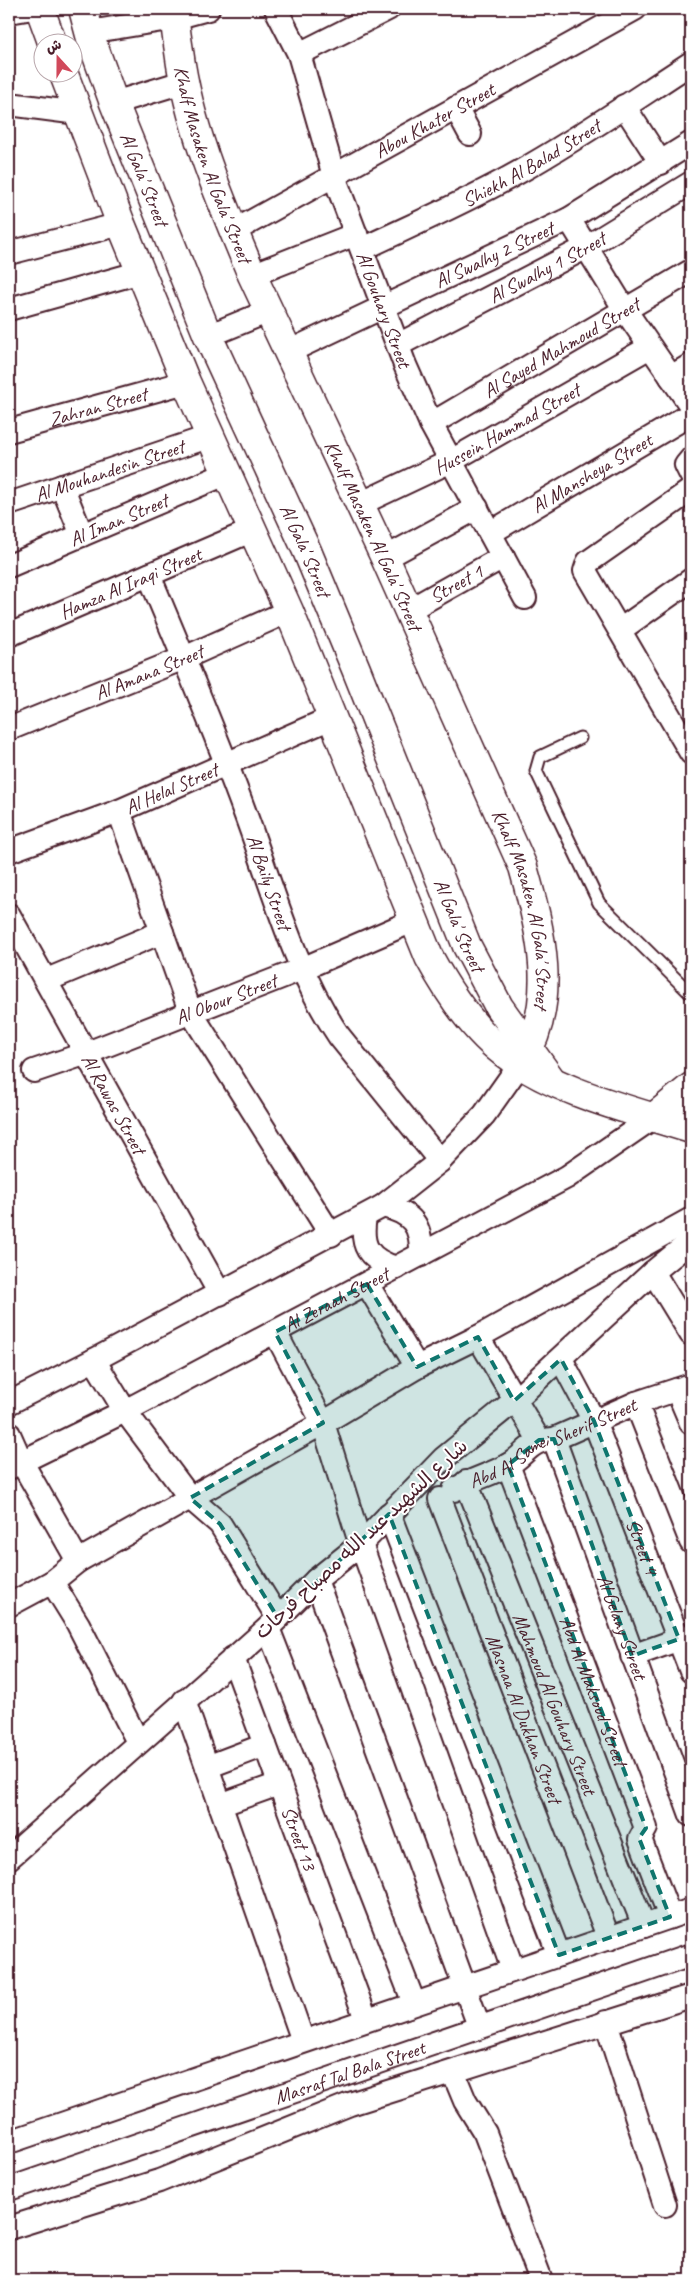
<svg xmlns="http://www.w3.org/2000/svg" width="700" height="2289" viewBox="0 0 700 2289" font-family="Caveat,'Playpen Sans Arabic',sans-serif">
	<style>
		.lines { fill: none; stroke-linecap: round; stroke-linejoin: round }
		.service-casing { stroke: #4a1f2b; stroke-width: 15 }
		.minor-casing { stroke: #4a1f2b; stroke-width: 26 }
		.tertiary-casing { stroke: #4a1f2b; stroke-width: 31 }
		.service { stroke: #fff; stroke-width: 11 }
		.minor { stroke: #fff; stroke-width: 22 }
		.tertiary { stroke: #fff; stroke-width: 28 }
		.marked { fill: #0f766e; fill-opacity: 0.2; stroke: #0f766e; stroke-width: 4; stroke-dasharray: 10 6; stroke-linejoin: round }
		.labels { text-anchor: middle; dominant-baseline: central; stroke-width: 4; stroke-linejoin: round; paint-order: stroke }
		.street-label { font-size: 20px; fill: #4a1f2b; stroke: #fff }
	</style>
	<rect width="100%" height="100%" fill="#fff"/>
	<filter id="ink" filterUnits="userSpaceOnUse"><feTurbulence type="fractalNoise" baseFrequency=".02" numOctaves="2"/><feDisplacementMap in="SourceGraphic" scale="10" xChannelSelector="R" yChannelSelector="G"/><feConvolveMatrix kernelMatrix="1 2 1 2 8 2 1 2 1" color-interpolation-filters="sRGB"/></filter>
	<g filter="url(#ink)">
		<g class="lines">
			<!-- service casing -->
			<g class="service-casing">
				<path id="service" d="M580,738L540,757L536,771L539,777L599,903L691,994"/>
			</g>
			<!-- minor casing -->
			<g class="minor-casing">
				<g id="minor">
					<path id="s1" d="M276,9L299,54L334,176L405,365L431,424L525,598"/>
					<path d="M9,12L27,9"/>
					<path d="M89,32L175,18L208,9"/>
					<path d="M299,54L388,9"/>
					<path d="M114,103L183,82"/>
					<path d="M9,104L78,113"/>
					<path d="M624,106L661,163"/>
					<path d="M456,108L470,134"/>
					<path d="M569,219L625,310L691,406"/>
					<path id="s2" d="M234,231L635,9"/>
					<path id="s3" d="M362,249C415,224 468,201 519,172C578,139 634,100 691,63"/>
					<path d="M9,253L121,224"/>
					<path d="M252,275L356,234"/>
					<path d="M9,309L141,272"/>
					<path d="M208,336L269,311"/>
					<path id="s4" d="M398,345L585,248L691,183"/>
					<path id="s5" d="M288,352L569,219L691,143"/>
					<path d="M671,377L691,365"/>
					<path id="s6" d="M431,424L691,271"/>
					<path id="s7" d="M9,431L186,382"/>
					<path d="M691,459L686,465L691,475"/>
					<path d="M62,486L82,535"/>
					<path d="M691,490L588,562L585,571L691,753"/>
					<path id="s8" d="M9,504L211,436"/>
					<path id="s9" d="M360,504L451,461L650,347"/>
					<path id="s10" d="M490,533L691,414"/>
					<path d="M385,558L477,508"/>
					<path id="s11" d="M9,566L228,473"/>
					<path id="s12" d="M149,575C182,654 216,733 245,813C273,888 294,970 339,1036L440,1161"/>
					<path id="s13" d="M409,610L503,557"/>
					<path d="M620,630L691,580"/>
					<path id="s14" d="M9,635L253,530"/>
					<path id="s15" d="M9,729L184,658L289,611"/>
					<path d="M119,811L190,1011L331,1235"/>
					<path id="s16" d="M9,851L119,811L331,718"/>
					<path id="s17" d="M9,915L220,1294"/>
					<path d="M47,980L162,932"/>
					<path id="s18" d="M34,1071L87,1053L302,969L415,920"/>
					<path d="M383,1206C412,1213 422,1225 421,1255"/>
					<path d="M365,1217C360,1246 368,1259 396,1268"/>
					<path d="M653,1272L691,1334"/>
					<path d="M367,1284L417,1367"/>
					<path d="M275,1332L323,1423L357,1533L513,1970"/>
					<path d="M478,1337L539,1440"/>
					<path id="s19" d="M561,1359L594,1421L691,1671"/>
					<path d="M94,1360L125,1411L190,1498L220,1524L278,1618"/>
					<path d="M677,1390L691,1423"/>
					<path d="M9,1403L94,1360L383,1206L440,1161L484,1115L520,1064"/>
					<path d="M636,1403L691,1542"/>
					<path d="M9,1434L21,1461L78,1561"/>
					<path id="s20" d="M554,1439L691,1815"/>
					<path id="s21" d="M508,1465L646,1828L640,1839L670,1917"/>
					<path id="s22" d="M9,1468L125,1411L486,1220L567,1177L654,1117"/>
					<path id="s23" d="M466,1482L644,1926"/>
					<path id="s24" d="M454,1490C471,1479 491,1475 508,1465C527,1454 529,1440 554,1439L636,1403L691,1385"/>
					<path id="s25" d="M440,1499L609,1939"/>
					<path d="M389,1514L559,1955"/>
					<path d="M316,1580L479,2026"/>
					<path d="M52,1582L78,1624L138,1742"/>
					<path d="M9,1605L52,1582L78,1561L323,1423L417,1367L478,1337L691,1219"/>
					<path d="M268,1628L414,2003"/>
					<path d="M632,1656L691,1635"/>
					<path id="s26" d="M233,1658L366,2019"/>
					<path d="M184,1701L303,2041"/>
					<path d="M207,1767L265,1745"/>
					<path d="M220,1805L279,1784"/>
					<path d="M9,1858L268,1628L316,1580L361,1544L444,1458L514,1401L653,1272L691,1241"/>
					<path d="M606,2022L665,2205"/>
					<path d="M453,2072L465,2101L485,2133L541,2280"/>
					<path d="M9,2142L691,1910"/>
					<path id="s27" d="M9,2189L691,1955"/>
					<path d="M9,2228L159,2181L350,2104L691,1996"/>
				</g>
			</g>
			<!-- tertiary casing -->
			<g class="tertiary-casing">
				<g id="tertiary">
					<path d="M40,9L52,42"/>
					<path id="s28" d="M83,9L91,39L114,103L208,336L307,551L356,669L467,946L499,1007L550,1078"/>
					<path id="s29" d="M175,9C174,23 177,37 179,51C189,129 222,203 252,275L385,558L523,867C541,930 559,1002 522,1061"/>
					<path d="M63,72L121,224L186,382L289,611L429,957C448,992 472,1029 504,1053C555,1092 631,1110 691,1129"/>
					<path d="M654,1117L691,1087"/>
				</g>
			</g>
			<!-- service -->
			<use href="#service" class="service"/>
			<!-- minor -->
			<use href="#minor" class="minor"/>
			<!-- tertiary -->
			<use href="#tertiary" class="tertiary"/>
		</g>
	</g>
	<!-- marked area -->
	<path class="marked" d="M367,1284L417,1367L478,1337L514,1401L561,1359L594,1421L679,1639L632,1656L554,1439L539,1440L508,1465L646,1828L639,1838L670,1917L559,1955L389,1514L278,1618L220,1524L190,1498L323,1423L275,1332Z"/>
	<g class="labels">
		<!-- street labels -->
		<g class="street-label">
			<text stroke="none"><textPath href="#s2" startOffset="229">Abou Khater Street</textPath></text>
			<text stroke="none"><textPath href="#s3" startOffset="190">Shiekh Al Balad Street</textPath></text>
			<text stroke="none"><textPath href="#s29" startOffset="161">Khalf Masaken Al Gala' Street</textPath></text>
			<text stroke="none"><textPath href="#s28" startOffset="181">Al Gala' Street</textPath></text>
			<text stroke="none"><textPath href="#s5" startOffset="228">Al Swalhy 2 Street</textPath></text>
			<text stroke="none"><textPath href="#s4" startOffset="168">Al Swalhy 1 Street</textPath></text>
			<text stroke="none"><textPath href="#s1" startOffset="320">Al Gouhary Street</textPath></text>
			<text stroke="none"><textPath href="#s6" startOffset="151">Al Sayed Mahmoud Street</textPath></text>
			<text stroke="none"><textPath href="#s7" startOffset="92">Zahran Street</textPath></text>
			<text stroke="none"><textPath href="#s9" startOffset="165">Hussein Hammad Street</textPath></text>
			<text stroke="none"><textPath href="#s8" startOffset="106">Al Mouhandesin Street</textPath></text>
			<text stroke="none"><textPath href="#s10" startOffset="118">Al Mansheya Street</textPath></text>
			<text stroke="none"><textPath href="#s11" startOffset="119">Al Iman Street</textPath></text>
			<text stroke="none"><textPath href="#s29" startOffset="566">Khalf Masaken Al Gala' Street</textPath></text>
			<text stroke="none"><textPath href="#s28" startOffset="586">Al Gala' Street</textPath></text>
			<text stroke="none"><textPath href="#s14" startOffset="132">Hamza Al Iraqi Street</textPath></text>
			<text stroke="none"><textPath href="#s13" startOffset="54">Street 1</textPath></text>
			<text stroke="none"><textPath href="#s15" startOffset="151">Al Amana Street</textPath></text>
			<text stroke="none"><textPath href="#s16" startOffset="174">Al Helal Street</textPath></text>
			<text stroke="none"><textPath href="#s12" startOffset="330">Al Baily Street</textPath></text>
			<text stroke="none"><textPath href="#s29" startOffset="971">Khalf Masaken Al Gala' Street</textPath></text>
			<text stroke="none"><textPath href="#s28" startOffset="991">Al Gala' Street</textPath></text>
			<text stroke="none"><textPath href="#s18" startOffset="205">Al Obour Street</textPath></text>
			<text stroke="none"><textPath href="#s17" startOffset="216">Al Rawas Street</textPath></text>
			<text stroke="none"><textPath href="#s22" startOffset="368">Al Zeraah Street</textPath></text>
			<text stroke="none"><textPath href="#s24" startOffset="110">Abd Al Samei Sherif Street</textPath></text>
			<text transform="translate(361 1539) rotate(-43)">شارع الشهيد عبد الله مصباح فرحات</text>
			<text stroke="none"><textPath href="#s19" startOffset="205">Street 4</textPath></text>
			<text stroke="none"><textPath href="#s20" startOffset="200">Al Gelany Street</textPath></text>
			<text stroke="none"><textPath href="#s21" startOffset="242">Abd Al Maksoud Street</textPath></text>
			<text stroke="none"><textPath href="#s23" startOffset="239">Mahmoud Al Gouhary Street</textPath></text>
			<text stroke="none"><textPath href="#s25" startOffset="235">Masnaa Al Dukhan Street</textPath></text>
			<text stroke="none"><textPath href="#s26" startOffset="192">Street 13</textPath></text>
			<text stroke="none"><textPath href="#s27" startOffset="360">Masraf Tal Bala Street</textPath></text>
		</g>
	</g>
	<!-- margin -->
	<rect width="700" height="2289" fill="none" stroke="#fff" stroke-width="30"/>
	<rect x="15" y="15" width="670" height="2259" fill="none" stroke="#4a1f2b" stroke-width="2" filter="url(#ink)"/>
	<!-- north arrow -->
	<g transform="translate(58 58) rotate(339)"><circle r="24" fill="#ffffff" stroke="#b7a5aa"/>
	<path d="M0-4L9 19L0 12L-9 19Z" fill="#d1495b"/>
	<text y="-8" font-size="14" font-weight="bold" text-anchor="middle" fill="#4a1f2b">ش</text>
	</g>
</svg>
